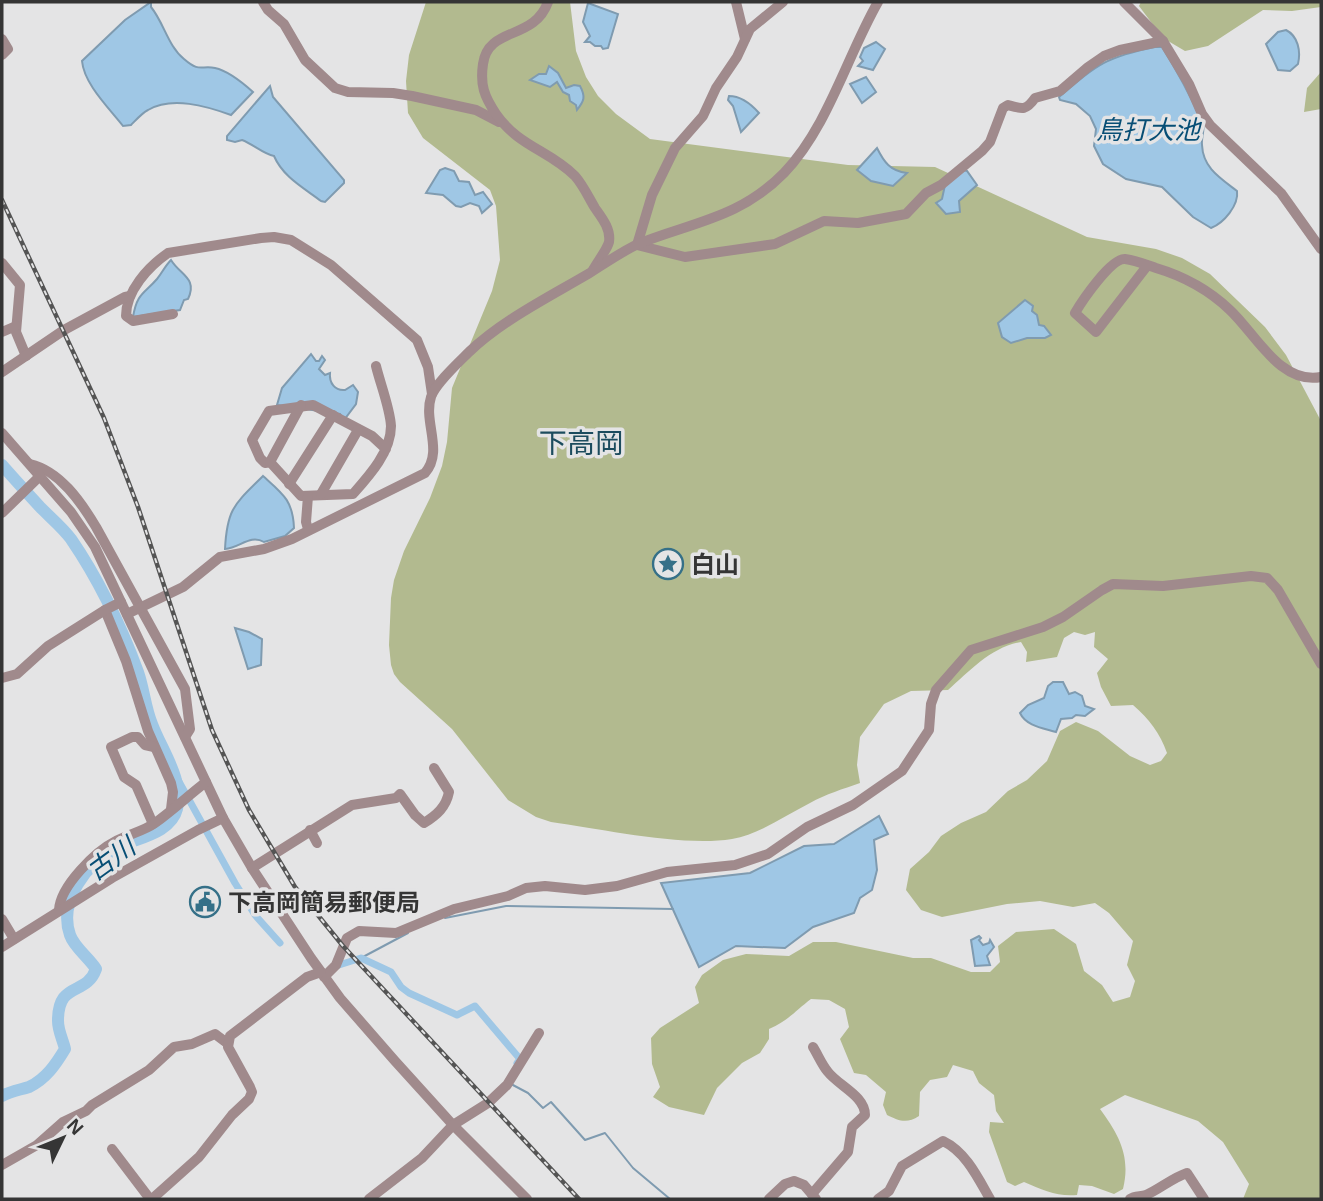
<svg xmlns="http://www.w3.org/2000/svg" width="1323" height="1201" viewBox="0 0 1323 1201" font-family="Helvetica,'Noto Sans JP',sans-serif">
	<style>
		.forest { fill: #b2ba8f }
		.water { fill: #9fc7e5; stroke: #7f9bb0; stroke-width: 2 }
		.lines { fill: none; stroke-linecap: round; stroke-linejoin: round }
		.stream { stroke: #7f9bb0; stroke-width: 2 }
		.canal { stroke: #9fc7e5; stroke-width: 7 }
		.river { stroke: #9fc7e5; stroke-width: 12 }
		.minor { stroke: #a08a8c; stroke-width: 10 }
		.rail-casing { stroke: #545454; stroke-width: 4.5 }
		.rail { stroke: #e4e4e5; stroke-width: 2; stroke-dasharray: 5; stroke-linecap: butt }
		.labels { text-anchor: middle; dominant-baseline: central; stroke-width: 7; stroke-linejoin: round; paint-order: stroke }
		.poi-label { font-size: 24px; font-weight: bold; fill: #353535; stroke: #e4e4e5; text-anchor: start }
		.water-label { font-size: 26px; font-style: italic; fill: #074e75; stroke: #e4e4e5 }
		.quarter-label { font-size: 28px; fill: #1c4c5e; stroke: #e4e4e5 }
	</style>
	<rect width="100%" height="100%" fill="#e4e4e5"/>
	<!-- forest -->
	<g class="forest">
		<path d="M426,2H570L576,51L586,77L598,96L616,114L650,139L848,165L935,167L1087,237L1156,249L1182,258L1210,274L1265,327L1286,355L1321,421V1199H1243L1249,1184L1223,1142L1198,1121L1125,1095L1100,1109C1119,1135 1131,1156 1123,1189L1114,1194L1092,1186L1079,1185L1077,1195C1058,1197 1042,1190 1024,1182L1015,1186L1007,1182L989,1132L990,1122L1004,1123L996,1111L994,1095L979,1083L973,1071L953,1065L947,1077L930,1080L920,1092L919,1116C907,1124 899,1121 887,1115L883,1105L886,1092L866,1075L854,1073L840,1039L849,1027L845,1009L829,1000L811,999C795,1011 788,1021 769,1029V1039L760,1053L742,1063L717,1088L704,1115L669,1107L653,1097L660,1087L652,1064L651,1038L660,1028L699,1003L695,987L702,975L723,960L746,954L789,956L813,942H836L913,958H931L971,972H990L1000,962L998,946L1016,932L1054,929L1076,944L1084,971L1102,985L1113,1002L1130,997L1135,981L1127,965L1133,941L1109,913L1095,903L1073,907L1040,901L1007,904L942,917L921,910L906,890L910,869L929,852L941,836L961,823L986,812L1008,791L1027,780L1047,761L1060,731L1076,722L1098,731L1130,756L1150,765L1161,761L1167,753C1160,733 1149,719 1133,705L1111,706L1101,687L1097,673L1108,659L1094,647L1095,632L1085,635L1074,632L1064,638L1057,657L1026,662L1027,652L1021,642C991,647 970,671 948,690L911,691L884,704L860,737L857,765L860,783C843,789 826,794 810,803C786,815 760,834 732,839C682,847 603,829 551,822L536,817L508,800L452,729L400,682L394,674L391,665L389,645L391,598L394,580L404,551L430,498L442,466L447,442L452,388L492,291L500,260L496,206L490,190L423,138L408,113L406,81L409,55Z"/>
		<path d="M1141,2H1321V7L1292,11L1263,10L1208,46L1185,51L1163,38L1139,6Z"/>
		<path d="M1321,72V109L1304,112L1307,88Z"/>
	</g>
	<!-- water -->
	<g class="water">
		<path d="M151,2V7C164,23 168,46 184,59C200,73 201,65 215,68C229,71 243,83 253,92L231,115C206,106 172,96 148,110C142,113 136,120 131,125L123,126C109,108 84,84 82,61L125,20Z"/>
		<path d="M588,3L618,14L608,48L603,49L601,46H595L590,42H585L590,36L583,22Z"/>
		<path d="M1286,30C1298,36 1301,51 1298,64L1290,71L1278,70L1266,44L1278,32Z"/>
		<path d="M876,42L885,49L873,70L858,66L863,61L860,57L864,48Z"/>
		<path d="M1155,47H1162C1178,72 1191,97 1203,124C1205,129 1201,139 1202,145C1203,168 1220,178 1237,191C1239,205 1224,223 1211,228L1193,217L1162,187L1126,179L1103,164L1094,146L1096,129L1090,116L1076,104L1060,100L1059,97C1097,65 1105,57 1155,47Z"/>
		<path d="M549,66L558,73L566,88L574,85L580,86C586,97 584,101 577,110L576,105L570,101L569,95L563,92L557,82L550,87L530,80L539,74H546Z"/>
		<path d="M866,77L876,92L862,103L850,84Z"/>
		<path d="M270,86L273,97L344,180V183L325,202L321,201C304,188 283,177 274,156C263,154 253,144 242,140L235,142L227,140V136Z"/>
		<path d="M729,96C741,96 751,104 759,113L741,132L733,106L728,100Z"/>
		<path d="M877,148C884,162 890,171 907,173L893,186L871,181L857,170Z"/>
		<path d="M445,168L454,171L459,181L469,182L475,195L483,192L492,204L482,213L479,206L470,203L461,207L456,206L443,195L426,193L440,170Z"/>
		<path d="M963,170L967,171L977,185L959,201L960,212L946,214L936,203L942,199L945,185Z"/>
		<path d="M171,260C180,275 198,278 188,299L184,300L180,310L133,317C137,293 144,294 157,279C162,273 165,266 171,260Z"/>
		<path d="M1025,300L1033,306L1032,311L1037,315L1039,325L1044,326L1051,335L1045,338H1027L1011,343L1002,337L998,323Z"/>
		<path d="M311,354L316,361H319L322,356L325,360L319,369L325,375L330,373C329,383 335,391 345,390L353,385L358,392L356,404L344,420L340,414L277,405L282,388Z"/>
		<path d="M263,476C282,493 293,500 294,528L285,536L264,542C250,534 240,548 225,549C227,508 235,504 263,476Z"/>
		<path d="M235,628L249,632L262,639L261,665L248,669Z"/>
		<path d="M1053,682H1063L1069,694L1075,692L1082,696L1085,706L1094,709L1085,716L1076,715L1072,718L1061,719L1056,732C1043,728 1026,726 1020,713L1028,705L1044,698L1048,686Z"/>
		<path d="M879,816L888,834L874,840L877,870L872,890L860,898L854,913L813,927L785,948L736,946L699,967L661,883L750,873L804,846L834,844Z"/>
		<path d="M979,936L981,938L979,940L983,945L989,943L990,940L994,947L987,956L990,965L975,966L971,940Z"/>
	</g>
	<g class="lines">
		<!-- stream -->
		<g class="stream">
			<path d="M445,918L506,906L673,909"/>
			<path d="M361,958L408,933"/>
			<path d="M511,1084L528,1093L543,1108L551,1102L585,1140L605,1133L633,1168L670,1199"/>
		</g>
		<!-- canal -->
		<g class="canal">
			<path d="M177,778L235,883L255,915L280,943"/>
			<path d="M339,965L361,958L391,972L401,987L409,993L457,1015L475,1006L520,1059L517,1063"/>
		</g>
		<!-- river -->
		<path class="river" d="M2,465C15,480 28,494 41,508C51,518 63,528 71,539C99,580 121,626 138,672C144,689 145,707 152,724C162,751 184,779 177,809C171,834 135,838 117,848C87,863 58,900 70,935C74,947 89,958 96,969C86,997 58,980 58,1021C58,1031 63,1040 65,1049C56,1064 46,1079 29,1087C20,1090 11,1091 2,1096"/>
		<!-- minor -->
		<g class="minor">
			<path d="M263,2L268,10L284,24L305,60L335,88L348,92L393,93L412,96L476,110L499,122"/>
			<path d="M548,2C534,41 488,26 483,64C480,85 484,96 496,114C519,147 549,150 575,176C583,185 589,198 595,208C602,218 611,229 609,242C607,250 597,262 593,270"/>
			<path d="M736,2L745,39"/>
			<path d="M1124,2L1163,41L1189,84L1202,114L1210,125L1281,193L1321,249"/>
			<path d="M2,39L8,49L2,55"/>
			<path d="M637,245L685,257L775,244L824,221L858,223L906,214L926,193L941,185L982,151L990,142L1003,108L1008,105C1022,109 1026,111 1035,98L1060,91L1088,67L1104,56L1120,50L1163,41"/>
			<path d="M637,245L652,195L675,148L703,116L716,88L737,57L750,29L783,2"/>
			<path d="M2,263L20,285L16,332L26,356"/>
			<path d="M1147,266L1096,332L1075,313C1082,301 1111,258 1125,259C1135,260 1147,265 1156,268C1183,276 1210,291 1230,310C1255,333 1280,385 1321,377"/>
			<path d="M173,314L133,321L126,316C126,291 148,267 168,253L261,238L274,237L291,240L331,265L417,340L428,367L432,394"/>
			<path d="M2,332L16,326"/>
			<path d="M376,366C380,383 390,408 391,426C391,452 369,476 353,494L301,496L270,462L265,463L260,458L252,440L269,411L313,405L372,436L386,449"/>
			<path d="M2,372L64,330L125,297L130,296"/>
			<path d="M2,433L71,512L95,547L223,818L252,868L311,958L340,998L395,1061L453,1125L527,1199"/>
			<path d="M270,462L301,405"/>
			<path d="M30,464C60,471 81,502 96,527L185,689L190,729L185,737"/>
			<path d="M289,484L333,415"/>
			<path d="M321,494L358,430"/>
			<path d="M2,513L40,476"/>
			<path d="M308,529L306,522L308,496"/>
			<path d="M105,610L126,661L148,731L171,783L173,792L171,809"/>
			<path d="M127,614L183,587L220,557L264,549L292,539L425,473C444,451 423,422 431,397C435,384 459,362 469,352C503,320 547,298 588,274C604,264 621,252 638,244C693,222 740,218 784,173C828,127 847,56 878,2"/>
			<path d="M2,678L17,674L48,646L105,610L121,602"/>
			<path d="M153,824L136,785L124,777L111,747L132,737H138L145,745L154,747"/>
			<path d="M310,830L317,843"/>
			<path d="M252,868L352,805L396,798L400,794L415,815L424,823C437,815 446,807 449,792L434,768"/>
			<path d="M59,910C60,886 96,851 116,841C129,834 144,831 155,823C173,810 189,795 206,782"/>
			<path d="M2,919L14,939"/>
			<path d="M2,947L112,878L198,830L223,818"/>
			<path d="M324,977L336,965L347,938L359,931L396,933L454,909L508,896L526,888L545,886L585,890L617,886L667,872L735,865L768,854L807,827L853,805L902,771L929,730L931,704L936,690L971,650L1043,627L1063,617L1102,590L1113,584L1163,586L1251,576L1267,578L1278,590L1321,664"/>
			<path d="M112,1149L150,1199"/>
			<path d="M2,1165L37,1145L63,1122L86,1111L92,1105L149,1070L174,1047L192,1044L215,1034L227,1043"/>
			<path d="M812,1194L848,1152L852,1127L865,1115C865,1096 839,1086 828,1072C822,1065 818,1055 813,1047"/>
			<path d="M152,1199L199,1157L232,1115L249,1099L252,1092L250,1087L228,1047L230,1036L307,977L321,972"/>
			<path d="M369,1199L422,1158L453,1125L488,1103L507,1085L539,1033"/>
			<path d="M769,1199L785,1184L794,1181L804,1185L816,1199"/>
			<path d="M878,1199L889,1191L902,1166L943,1141C966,1152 978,1178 990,1199"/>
			<path d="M1130,1199C1135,1195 1140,1197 1146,1195C1160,1189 1172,1178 1187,1173L1204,1199"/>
		</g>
		<!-- rail casing -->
		<g class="rail-casing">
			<path id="rail" d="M2,200L104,418L138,507L212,730L249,810L295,887L343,946L579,1199"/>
		</g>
		<!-- rail -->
		<use href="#rail" class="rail"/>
	</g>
	<!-- icons -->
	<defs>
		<g id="sight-ring" transform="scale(1.575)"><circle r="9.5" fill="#e4e4e5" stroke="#357088" stroke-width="1.5"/><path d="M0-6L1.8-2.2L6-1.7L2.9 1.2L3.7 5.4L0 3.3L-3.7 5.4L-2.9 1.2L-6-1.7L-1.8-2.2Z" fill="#357088"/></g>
		<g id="civic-ring" transform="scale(1.575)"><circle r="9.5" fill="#e4e4e5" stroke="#357088" stroke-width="1.5"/><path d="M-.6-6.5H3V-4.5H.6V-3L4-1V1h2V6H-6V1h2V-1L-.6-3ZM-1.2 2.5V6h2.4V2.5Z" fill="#357088"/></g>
	</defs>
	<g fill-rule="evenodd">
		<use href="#sight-ring" x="668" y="564"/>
		<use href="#civic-ring" x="205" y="902"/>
	</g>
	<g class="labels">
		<!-- poi labels -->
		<g class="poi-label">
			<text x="691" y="564">白山</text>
			<text x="228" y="902">下高岡簡易郵便局</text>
		</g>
		<!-- water labels -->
		<g class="water-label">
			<text x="1148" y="130">鳥打大池</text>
			<text transform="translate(111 859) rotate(-36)">古川</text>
		</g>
		<!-- quarter labels -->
		<g class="quarter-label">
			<text x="581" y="443">下高岡</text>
		</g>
	</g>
	<!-- border -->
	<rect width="1323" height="1201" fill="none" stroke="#353535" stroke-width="7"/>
	<!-- north arrow -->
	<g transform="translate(63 1138) rotate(47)" stroke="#e4e4e5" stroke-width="5" paint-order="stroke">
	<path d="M0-5L12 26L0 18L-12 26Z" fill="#353535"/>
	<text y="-10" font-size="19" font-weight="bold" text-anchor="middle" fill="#353535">N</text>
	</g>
</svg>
